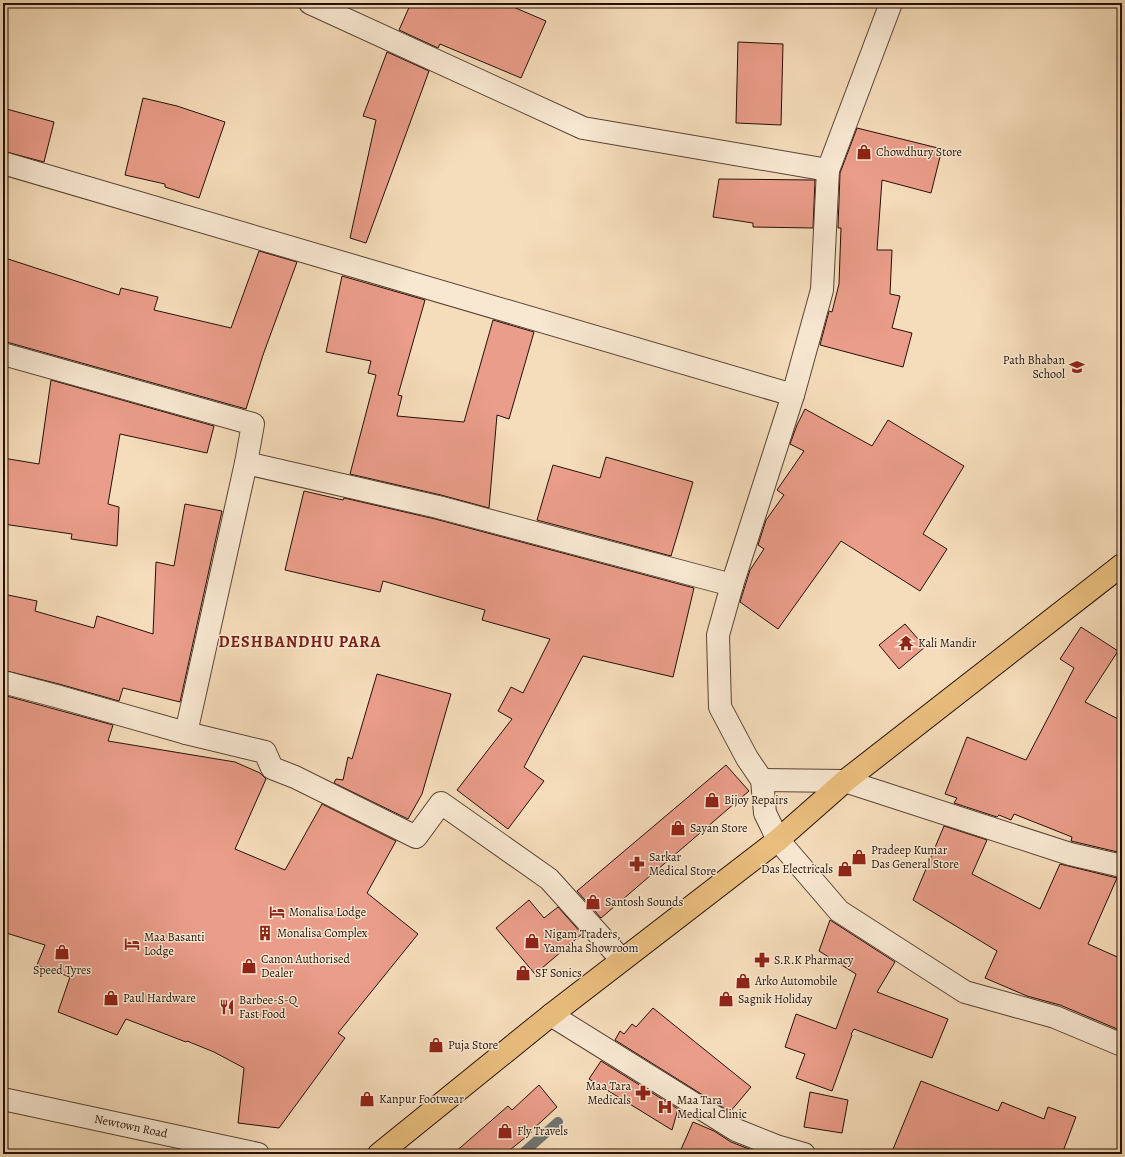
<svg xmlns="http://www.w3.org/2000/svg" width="1125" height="1157" viewBox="0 0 1125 1157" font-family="Alegreya,serif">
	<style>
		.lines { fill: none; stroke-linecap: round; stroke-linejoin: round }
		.stream { stroke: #6f7573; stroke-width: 10 }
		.building { fill: #ea9d8a; stroke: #251007 }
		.minor-casing { stroke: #594334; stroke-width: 24 }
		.tertiary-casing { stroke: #594334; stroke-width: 24 }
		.primary-casing { stroke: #251007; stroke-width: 24 }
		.minor { stroke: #f8e8d2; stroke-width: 22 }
		.tertiary { stroke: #f8e8d2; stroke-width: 22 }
		.primary { stroke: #eabe7d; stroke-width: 22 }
		.labels { text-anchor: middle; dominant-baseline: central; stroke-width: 3; stroke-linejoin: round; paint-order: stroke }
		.poi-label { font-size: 12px; fill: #251007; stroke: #f8e8d2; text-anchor: start }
		.street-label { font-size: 12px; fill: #251007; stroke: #f8e8d2 }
		.district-label { font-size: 16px; font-weight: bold; letter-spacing: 1px; fill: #7a1f14; stroke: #f8e8d2 }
	</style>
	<rect width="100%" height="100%" fill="#f5dcba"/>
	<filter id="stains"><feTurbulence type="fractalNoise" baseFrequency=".005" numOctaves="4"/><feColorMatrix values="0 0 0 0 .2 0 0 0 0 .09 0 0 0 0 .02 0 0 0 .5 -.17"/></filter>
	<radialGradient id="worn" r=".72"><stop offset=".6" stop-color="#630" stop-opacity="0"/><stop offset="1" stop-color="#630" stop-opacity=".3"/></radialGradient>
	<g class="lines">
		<!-- stream -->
		<path class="stream" d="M522,1154L558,1122"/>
	</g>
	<!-- building -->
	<g class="building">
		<path d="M411,3H504L546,21L521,78L440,44L438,48L399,30Z"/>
		<path d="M738,42L783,44L781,125L736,123Z"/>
		<path d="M387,52L429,71L366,243L350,238L376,120L363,116Z"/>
		<path d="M143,98L177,106L225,122L199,198L165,187V184L125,175Z"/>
		<path d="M3,108L54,122L44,162L3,151Z"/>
		<path d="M857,128L942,149L931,193L882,180L877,250H892L890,294L900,296L892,328L912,333L903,367L820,345L829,311L832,312L839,284L841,228H838L840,173Z"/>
		<path d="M719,179L815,180L813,228L753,227V223L713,217Z"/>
		<path d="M259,251L297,262L263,355L246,409L3,341V274L8,259L119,295L121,288L158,297L154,310L231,328Z"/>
		<path d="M342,276L425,300L398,395L402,396L397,416L464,422L493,320L534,332L509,419L497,415L489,508L441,495L350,474L376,375L368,373L371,361L326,352Z"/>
		<path d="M51,380L214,426L207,453L120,434L108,504L119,507L117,546L71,539L72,534L3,524V458L39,464Z"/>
		<path d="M805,409L872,446L888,420L964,466L923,534L947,549L920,591L841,541L778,629L740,602L750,570L764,549L758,545L766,520L784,495L777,490L804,451L790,444L797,425Z"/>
		<path d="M606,457L693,482L671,556L537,520L553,465L600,478Z"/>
		<path d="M304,491L343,500L344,498L435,519L694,588L673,677L583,656L524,767L544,781L508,829L457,790L512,719L498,711L511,687L523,693L550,639L482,620L485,610L383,581L380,592L285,570Z"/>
		<path d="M185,504L222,511L180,702L123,688L119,701L59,684L3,670V594L37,601L35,611L94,628L97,616L153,634L156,562L174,566Z"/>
		<path d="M905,624L925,647L899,669L879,645Z"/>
		<path d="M1081,627L1118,651L1085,702L1122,721V853L1071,841L1072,837L1014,814L1011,820L999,815L997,817L954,803L957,798L945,794L967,737L1026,760L1074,668L1060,659Z"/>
		<path d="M377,674L451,694L422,794L408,819L334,783L336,779L343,780L348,757L352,759Z"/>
		<path d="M3,695L113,725L108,741L235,762L260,773L266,779L235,849L285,870L322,804L396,841L367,893L418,934L338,1033L345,1038L279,1128L238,1123L244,1068L214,1052L187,1041L186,1042L126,1019L117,1035L58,1012L70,977L37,965L45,945L3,932Z"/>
		<path d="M726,765L749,791L601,918L577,891Z"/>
		<path d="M944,826L987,840L972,874L1040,909L1060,864L1117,878L1088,944L1122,959V1031L1060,1005L1027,996L985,978L997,951L913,900Z"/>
		<path d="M529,900L544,918L558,907L582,934L535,974L496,928Z"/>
		<path d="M830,920L895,962L877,992L948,1019L932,1058L854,1029L851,1034L852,1035L832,1091L796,1078L805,1054L785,1047L796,1014L836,1029L856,974L819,951Z"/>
		<path d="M653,1008L751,1087L730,1112L615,1040L620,1031L624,1034L632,1024L636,1027Z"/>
		<path d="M601,1061L678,1109L672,1130L589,1079Z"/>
		<path d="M921,1081L998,1111L1002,1102L1044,1119L1048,1107L1076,1117L1062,1154H891Z"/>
		<path d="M539,1085L557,1107L531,1131L532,1132L505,1154H453L508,1106L512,1110Z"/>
		<path d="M810,1092L848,1100L842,1133L804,1127Z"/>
		<path d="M693,1122L714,1131L731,1142L762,1154H679Z"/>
	</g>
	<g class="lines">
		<!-- minor casing -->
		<g class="minor-casing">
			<g id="minor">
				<path d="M310,3L583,128L828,170"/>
				<path d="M891,3L828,170L822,290L793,395L732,585L718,635L720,707L747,758L762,780L765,813L778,840L839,911L965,992L1055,1017L1122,1045"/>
				<path d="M3,163L793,395"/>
				<path d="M3,354L253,424L246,463L438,507L732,585"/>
				<path d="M3,682L56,696L186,733L265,752L272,768L295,777L416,837L441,803L549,879L622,960"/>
				<path d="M186,733L246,463"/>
				<path d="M762,780L845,781L1070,854L1122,866"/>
				<path d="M551,1015L736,1130L776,1146L804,1154"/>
			</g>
		</g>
		<!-- tertiary casing -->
		<g class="tertiary-casing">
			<path id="tertiary" d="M3,1099L258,1154"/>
		</g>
		<!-- primary casing -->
		<g class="primary-casing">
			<path id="primary" d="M379,1154L551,1015L778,840L845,781L1122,565"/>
		</g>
		<!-- minor -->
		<use href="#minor" class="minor"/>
		<!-- tertiary -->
		<use href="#tertiary" class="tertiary"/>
		<!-- primary -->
		<use href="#primary" class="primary"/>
	</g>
	<!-- icons -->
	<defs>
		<g id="shop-bare" transform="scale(1.2)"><path d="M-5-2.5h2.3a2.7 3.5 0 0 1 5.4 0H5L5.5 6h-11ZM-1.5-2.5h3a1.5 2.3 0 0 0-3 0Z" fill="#8f2418" stroke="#f8e8d2" stroke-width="2.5" paint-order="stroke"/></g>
		<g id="school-bare" transform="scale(1.2)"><path d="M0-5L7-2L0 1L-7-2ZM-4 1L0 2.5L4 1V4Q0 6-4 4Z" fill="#8f2418" stroke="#f8e8d2" stroke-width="2.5" paint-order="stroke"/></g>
		<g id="temple-bare" transform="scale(1.2)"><path d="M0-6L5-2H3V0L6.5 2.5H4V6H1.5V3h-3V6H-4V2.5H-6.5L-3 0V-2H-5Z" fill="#8f2418" stroke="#f8e8d2" stroke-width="2.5" paint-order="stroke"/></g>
		<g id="pharmacy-bare" transform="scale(1.2)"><path d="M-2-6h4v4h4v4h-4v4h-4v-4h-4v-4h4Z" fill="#8f2418" stroke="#f8e8d2" stroke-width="2.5" paint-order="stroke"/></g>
		<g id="hotel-bare" transform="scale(1.2)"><path d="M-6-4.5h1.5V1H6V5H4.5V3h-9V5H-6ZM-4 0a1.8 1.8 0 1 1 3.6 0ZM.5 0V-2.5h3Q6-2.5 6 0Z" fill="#8f2418" stroke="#f8e8d2" stroke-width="2.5" paint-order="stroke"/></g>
		<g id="building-bare" transform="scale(1.2)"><path d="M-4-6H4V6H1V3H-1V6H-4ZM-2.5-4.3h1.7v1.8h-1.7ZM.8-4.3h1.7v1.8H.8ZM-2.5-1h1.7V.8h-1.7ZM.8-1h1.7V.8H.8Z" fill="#8f2418" stroke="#f8e8d2" stroke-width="2.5" paint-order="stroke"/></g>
		<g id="restaurant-bare" transform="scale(1.2)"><path d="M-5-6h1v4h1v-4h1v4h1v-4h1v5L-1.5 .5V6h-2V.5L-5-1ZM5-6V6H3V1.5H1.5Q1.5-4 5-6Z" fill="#8f2418" stroke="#f8e8d2" stroke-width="2.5" paint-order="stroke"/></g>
		<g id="hospital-bare" transform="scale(1.2)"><path d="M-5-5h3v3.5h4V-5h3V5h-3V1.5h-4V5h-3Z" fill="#8f2418" stroke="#f8e8d2" stroke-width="2.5" paint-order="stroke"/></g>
	</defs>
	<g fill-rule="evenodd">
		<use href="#shop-bare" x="864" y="152"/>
		<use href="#school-bare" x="1077" y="367"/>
		<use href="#temple-bare" x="906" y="643"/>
		<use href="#shop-bare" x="712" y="800"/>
		<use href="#shop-bare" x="678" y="828"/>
		<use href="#shop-bare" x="859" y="857"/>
		<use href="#pharmacy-bare" x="637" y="864"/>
		<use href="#shop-bare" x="845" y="869"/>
		<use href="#shop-bare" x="593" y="902"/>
		<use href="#hotel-bare" x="277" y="912"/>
		<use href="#building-bare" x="265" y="933"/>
		<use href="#shop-bare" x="532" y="941"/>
		<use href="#hotel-bare" x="132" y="944"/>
		<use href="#shop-bare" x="62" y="952"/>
		<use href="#pharmacy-bare" x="762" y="960"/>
		<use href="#shop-bare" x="249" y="966"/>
		<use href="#shop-bare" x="523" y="973"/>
		<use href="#shop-bare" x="743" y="981"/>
		<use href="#shop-bare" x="111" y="998"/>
		<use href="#shop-bare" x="726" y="999"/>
		<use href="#restaurant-bare" x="227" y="1007"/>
		<use href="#shop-bare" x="436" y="1045"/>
		<use href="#pharmacy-bare" x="643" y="1093"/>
		<use href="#shop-bare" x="367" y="1099"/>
		<use href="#hospital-bare" x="665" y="1107"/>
		<use href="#shop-bare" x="505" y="1131"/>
	</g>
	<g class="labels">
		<!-- poi labels -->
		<g class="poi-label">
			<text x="876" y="152">Chowdhury Store</text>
			<text x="1065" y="360" text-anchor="end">Path Bhaban<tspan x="1065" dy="14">School</tspan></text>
			<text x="918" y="643">Kali Mandir</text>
			<text x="724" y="800">Bijoy Repairs</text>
			<text x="690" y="828">Sayan Store</text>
			<text x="871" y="850">Pradeep Kumar<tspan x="871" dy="14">Das General Store</tspan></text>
			<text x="649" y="857">Sarkar<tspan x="649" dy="14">Medical Store</tspan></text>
			<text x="833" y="869" text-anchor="end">Das Electricals</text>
			<text x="605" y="902">Santosh Sounds</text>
			<text x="289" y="912">Monalisa Lodge</text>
			<text x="277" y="933">Monalisa Complex</text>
			<text x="544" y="934">Nigam Traders,<tspan x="544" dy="14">Yamaha Showroom</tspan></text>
			<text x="144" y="937">Maa Basanti<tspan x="144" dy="14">Lodge</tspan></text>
			<text x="261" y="959">Canon Authorised<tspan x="261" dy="14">Dealer</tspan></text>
			<text x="774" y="960">S.R.K Pharmacy</text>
			<text x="62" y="970" text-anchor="middle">Speed Tyres</text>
			<text x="535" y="973">SF Sonics</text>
			<text x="755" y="981">Arko Automobile</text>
			<text x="123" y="998">Paul Hardware</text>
			<text x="738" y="999">Sagnik Holiday</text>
			<text x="239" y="1000">Barbee-S-Q<tspan x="239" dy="14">Fast Food</tspan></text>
			<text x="448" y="1045">Puja Store</text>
			<text x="631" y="1086" text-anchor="end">Maa Tara<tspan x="631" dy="14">Medicals</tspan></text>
			<text x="379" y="1099">Kanpur Footwear</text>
			<text x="677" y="1100">Maa Tara<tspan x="677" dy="14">Medical Clinic</tspan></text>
			<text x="517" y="1131">Fly Travels</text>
		</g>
		<!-- street labels -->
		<g class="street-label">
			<text transform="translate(131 1126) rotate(12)">Newtown Road</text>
		</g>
		<!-- district labels -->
		<g class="district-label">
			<text x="300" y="642">DESHBANDHU PARA</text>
		</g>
	</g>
	<!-- margin -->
	<rect width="1125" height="1157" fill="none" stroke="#f5dcba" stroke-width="16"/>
	<rect x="4" y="4" width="1117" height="1149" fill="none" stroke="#251007" stroke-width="2"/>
	<rect x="8" y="8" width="1109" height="1141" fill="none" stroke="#251007"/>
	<rect width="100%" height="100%" filter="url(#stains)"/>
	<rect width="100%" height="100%" fill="url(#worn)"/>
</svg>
